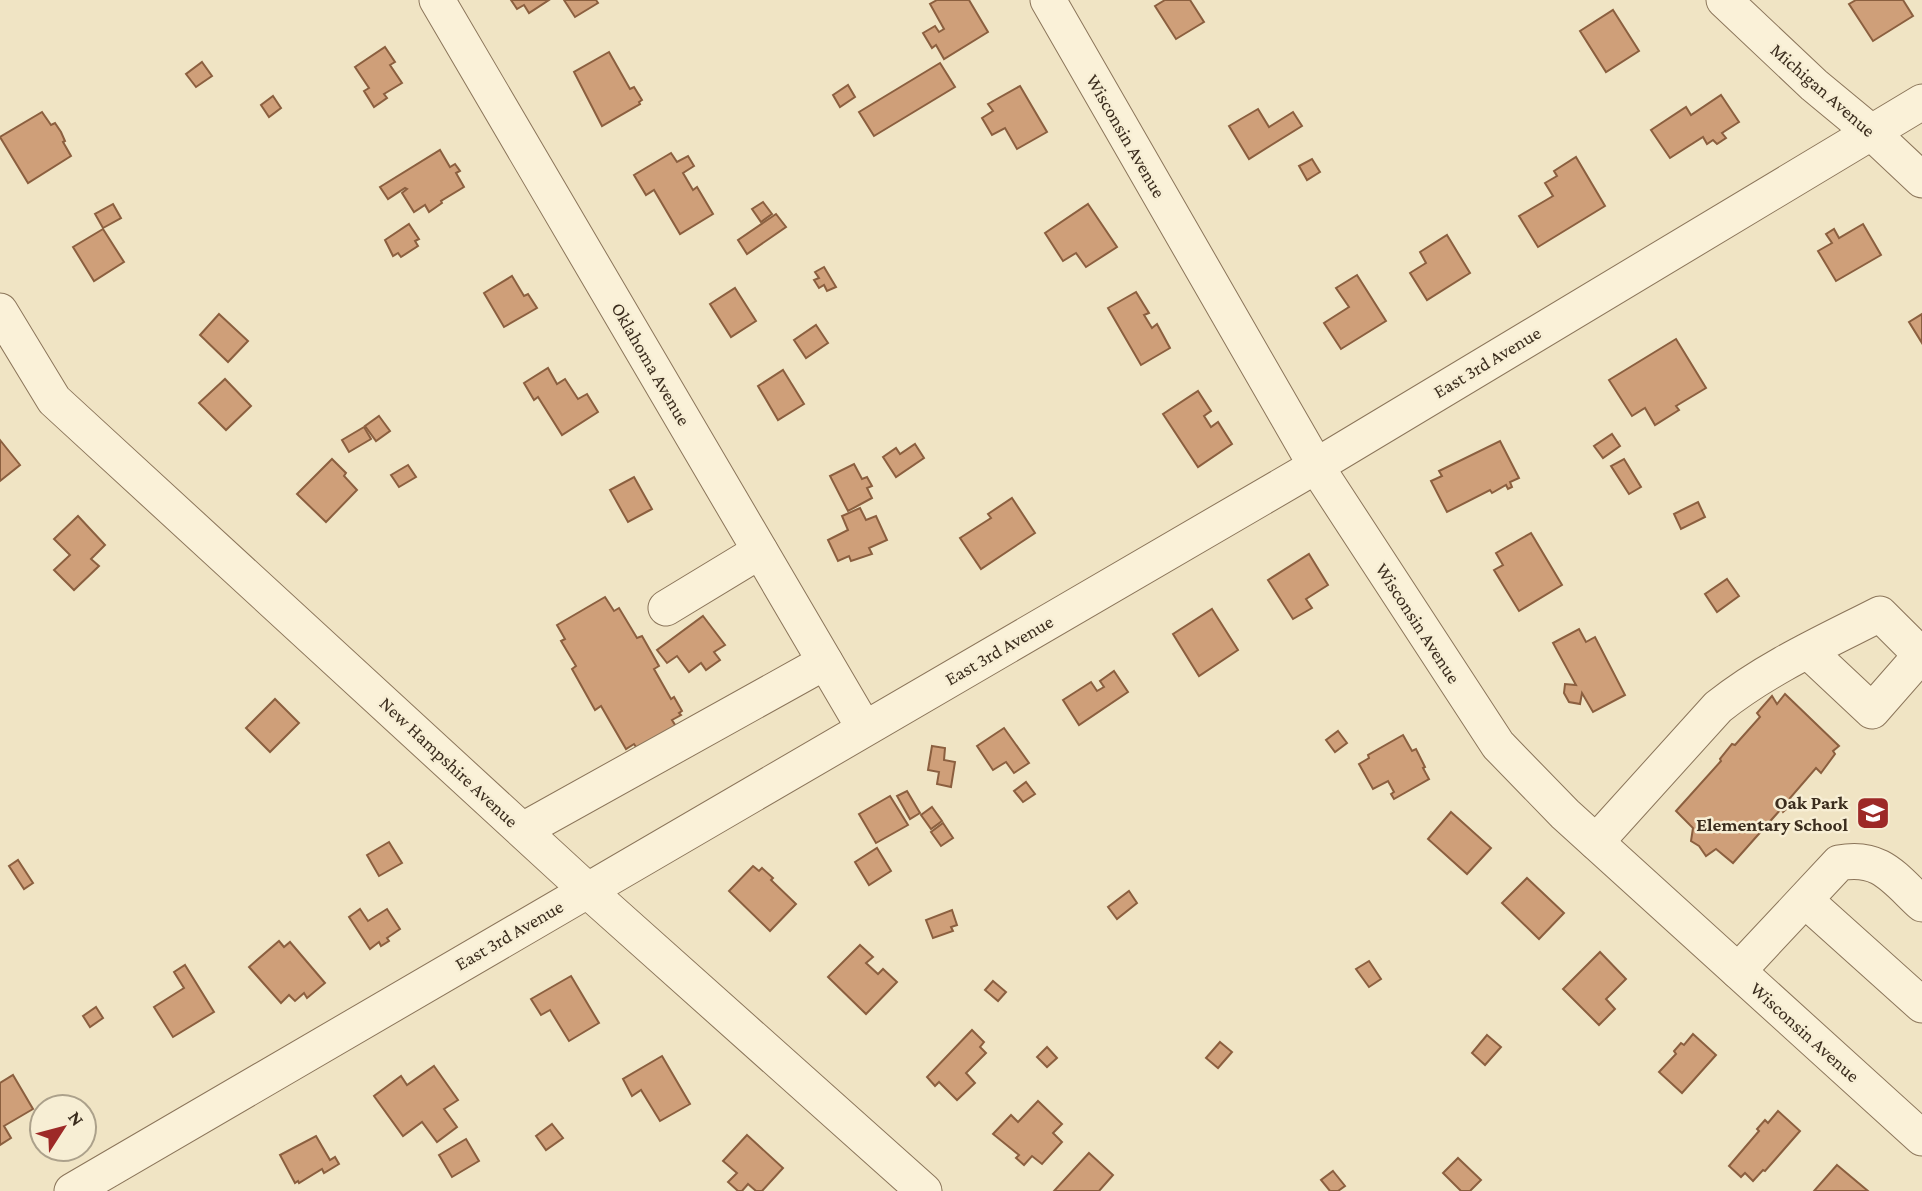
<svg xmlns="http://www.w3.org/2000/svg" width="1922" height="1191" viewBox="0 0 1922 1191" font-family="'Crimson Pro',serif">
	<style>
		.building { fill: #cf9f79; stroke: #8b5f3f; stroke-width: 2 }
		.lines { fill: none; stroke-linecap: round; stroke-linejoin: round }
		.minor-casing { stroke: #8b755a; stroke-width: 37 }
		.minor { stroke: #faf1d8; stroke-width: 35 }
		.labels { text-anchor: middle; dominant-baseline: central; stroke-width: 5; stroke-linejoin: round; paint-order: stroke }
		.street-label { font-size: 19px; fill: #3b2d1e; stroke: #f7eed4 }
		.poi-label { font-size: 19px; font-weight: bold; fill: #3b2d1e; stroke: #f7eed4; text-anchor: end }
	</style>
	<rect width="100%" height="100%" fill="#f0e4c4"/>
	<!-- building -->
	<g class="building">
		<path d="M511,0H549L529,13L524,5L517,9Z"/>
		<path d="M564,0H596L598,3L575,17Z"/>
		<path d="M937,0H969L988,32L944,59L936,45L932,48L923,33L935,26L939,32L944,29L930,4Z"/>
		<path d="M1165,0H1190L1204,22L1176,39L1155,6Z"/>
		<path d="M1856,0H1903L1913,16L1873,41L1849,4Z"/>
		<path d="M1613,10L1639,51L1606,72L1580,31Z"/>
		<path d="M385,47L395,62L390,65L402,83L384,94L387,98L374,107L364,91L369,88L355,67Z"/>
		<path d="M609,52L630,89L634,87L642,100L639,102L640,104L602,126L574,72Z"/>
		<path d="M202,62L212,76L196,87L186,74Z"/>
		<path d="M940,63L955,87L874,136L859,112Z"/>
		<path d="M848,85L855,97L840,107L833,95Z"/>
		<path d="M1020,86L1047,132L1017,149L1005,128L992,135L982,118L993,111L988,104Z"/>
		<path d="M1721,95L1739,122L1722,133L1726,138L1717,144L1713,140L1707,144L1703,137L1670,158L1651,130L1686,107L1691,115Z"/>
		<path d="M273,96L281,108L269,117L261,105Z"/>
		<path d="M1258,109L1269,127L1293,112L1302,126L1249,159L1229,126Z"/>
		<path d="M42,112L51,125L55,123L61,132L65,141L63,142L71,156L28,183L0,137Z"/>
		<path d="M440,150L450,167L455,164L460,171L456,173L464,187L441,201L442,203L429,212L425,205L414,212L402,193L407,189L405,188L388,199L380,187Z"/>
		<path d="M671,153L677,162L688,156L694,166L683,173L693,190L697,187L713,214L680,234L654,190L646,195L634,175Z"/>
		<path d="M1576,157L1605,206L1538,247L1519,216L1553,196L1545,183L1557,176L1554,171Z"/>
		<path d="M1312,159L1320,172L1307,180L1299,166Z"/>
		<path d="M763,202L772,214L761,222L752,209Z"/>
		<path d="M113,204L121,218L103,228L95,214Z"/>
		<path d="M1088,204L1117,247L1086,267L1076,253L1063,261L1045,233Z"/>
		<path d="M776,214L786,227L747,254L738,240Z"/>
		<path d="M409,224L419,239L415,241L418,246L401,257L398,253L393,256L385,240Z"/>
		<path d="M1863,224L1881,255L1836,281L1818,251L1832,243L1826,234L1834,229L1839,238Z"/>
		<path d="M103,229L124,262L94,281L73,247Z"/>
		<path d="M1447,235L1470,273L1427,300L1410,273L1426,263L1420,252Z"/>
		<path d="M824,267L836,287L827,291L824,285L819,288L814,280L819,278L815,272Z"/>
		<path d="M1357,275L1386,321L1341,349L1324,323L1349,307L1336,288Z"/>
		<path d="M512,276L524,296L528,294L537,308L504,327L484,293Z"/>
		<path d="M735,288L756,321L731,337L710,304Z"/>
		<path d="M1136,292L1149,313L1144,315L1152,328L1157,324L1170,348L1141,365L1108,308Z"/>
		<path d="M219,314L248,341L228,362L200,335Z"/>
		<path d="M1922,314V343L1909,322Z"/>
		<path d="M816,325L828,343L806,358L794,340Z"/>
		<path d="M1676,339L1706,388L1676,406L1679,410L1655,425L1645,408L1632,416L1609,380Z"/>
		<path d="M548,368L557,384L565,379L578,399L587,394L598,412L562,435L538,397L534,400L524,383Z"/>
		<path d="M783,370L804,404L778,420L758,386Z"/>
		<path d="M225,379L251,406L226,430L199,403Z"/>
		<path d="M1198,391L1211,411L1204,416L1211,427L1218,422L1232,444L1198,467L1163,414Z"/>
		<path d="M379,416L390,431L376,441L365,426Z"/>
		<path d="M364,427L371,439L349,452L342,440Z"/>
		<path d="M1612,434L1620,446L1603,458L1594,446Z"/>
		<path d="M0,440L20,465L0,481Z"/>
		<path d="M1500,441L1519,478L1510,482L1512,487L1508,489L1506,485L1492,493L1490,490L1447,512L1431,481L1442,476L1439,471Z"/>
		<path d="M915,444L924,458L896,477L883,457L896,448L900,454Z"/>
		<path d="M332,459L346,473L344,476L357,490L326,522L297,494Z"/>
		<path d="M1624,459L1641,487L1629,494L1611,466Z"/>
		<path d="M854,464L862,479L867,477L872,486L867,488L872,498L848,511L830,476Z"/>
		<path d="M408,465L416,477L399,487L391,475Z"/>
		<path d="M634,477L652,509L628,522L610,490Z"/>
		<path d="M1012,498L1035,533L981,569L960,538L991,518L988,514Z"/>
		<path d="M1698,502L1705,517L1681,529L1674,514Z"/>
		<path d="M860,508L866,520L876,516L887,540L869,548L872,554L851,561L849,556L838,561L828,540L848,530L842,516Z"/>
		<path d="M78,516L105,545L91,559L99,566L74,590L54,570L70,555L54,539Z"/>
		<path d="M1531,533L1562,585L1519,611L1494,570L1503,565L1496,553Z"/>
		<path d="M1309,554L1328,585L1306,599L1312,608L1293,619L1268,580Z"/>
		<path d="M1727,579L1739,596L1717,612L1705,594Z"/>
		<path d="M605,597L614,611L619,608L637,638L642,636L659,666L654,669L671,699L674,697L682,711L679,713L681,715L672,720L677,728L638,750L634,744L626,749L601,706L595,710L572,669L576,666L561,641L565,639L557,625Z"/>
		<path d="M1212,609L1238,650L1199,676L1173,634Z"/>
		<path d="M703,616L725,645L714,652L720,660L706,670L701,663L689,672L677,656L667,663L657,650Z"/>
		<path d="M1579,629L1586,642L1595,637L1625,695L1593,712L1582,693L1580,704L1569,702L1564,693L1565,684L1576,685L1553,643Z"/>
		<path d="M1114,671L1128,692L1079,725L1063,700L1091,682L1097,691L1104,687L1100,681Z"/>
		<path d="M1785,694L1839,746L1833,751L1835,754L1821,773L1816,768L1790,798L1793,803L1783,812L1781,809L1733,863L1716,849L1706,856L1699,846L1691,841L1693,828L1676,811L1721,761L1720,759L1732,744L1735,745L1760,717L1757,713L1772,696L1777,704Z"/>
		<path d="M275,699L299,723L270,752L246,728Z"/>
		<path d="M1004,728L1029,763L1014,773L1006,762L993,770L977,746Z"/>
		<path d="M1338,731L1347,743L1335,752L1326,740Z"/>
		<path d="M1403,735L1412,751L1416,749L1425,767L1423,768L1429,779L1394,799L1391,794L1394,792L1388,781L1373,789L1359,764L1369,758L1368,755Z"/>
		<path d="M932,746L945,748L944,760L955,762L951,787L937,784L939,772L928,770Z"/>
		<path d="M1026,782L1035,794L1023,802L1014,791Z"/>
		<path d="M907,791L920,813L910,819L897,796Z"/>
		<path d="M890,796L908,825L876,843L859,814Z"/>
		<path d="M932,807L942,821L931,829L921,815Z"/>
		<path d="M1451,812L1491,848L1467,874L1428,839Z"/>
		<path d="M943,823L953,838L941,846L931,832Z"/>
		<path d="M389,842L402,863L379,876L367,855Z"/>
		<path d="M877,848L891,871L869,885L855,862Z"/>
		<path d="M18,860L33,883L24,889L9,866Z"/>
		<path d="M753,866L759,871L762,868L773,878L771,880L796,904L770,931L729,891Z"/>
		<path d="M1527,878L1564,913L1539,939L1502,903Z"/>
		<path d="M1129,891L1137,903L1117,919L1108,907Z"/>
		<path d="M360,909L368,921L387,909L400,929L387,938L389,941L381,946L379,942L370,949L349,917Z"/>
		<path d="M952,910L957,925L951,927L953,931L933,938L926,920Z"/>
		<path d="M279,941L284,947L290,942L325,983L307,998L304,993L295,1001L289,995L281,1003L249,967Z"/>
		<path d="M860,945L873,957L866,963L878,974L883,969L897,982L866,1014L828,977Z"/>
		<path d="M1600,952L1626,979L1606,999L1615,1009L1599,1025L1563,989Z"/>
		<path d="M1369,961L1381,979L1369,987L1356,969Z"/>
		<path d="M185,965L214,1012L173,1037L154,1007L184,988L174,972Z"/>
		<path d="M571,976L599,1023L569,1041L550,1010L541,1015L531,999Z"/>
		<path d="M993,981L1006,992L998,1001L985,990Z"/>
		<path d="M96,1007L103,1018L90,1027L83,1016Z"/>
		<path d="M972,1030L984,1042L980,1047L986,1053L966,1073L975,1083L957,1100L939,1082L935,1086L927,1077Z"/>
		<path d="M1693,1034L1716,1055L1682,1093L1659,1072L1676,1054L1674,1051L1681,1043L1684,1045Z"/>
		<path d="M1487,1035L1501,1047L1485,1065L1472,1053Z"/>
		<path d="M1220,1042L1232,1052L1218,1068L1206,1058Z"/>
		<path d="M1047,1047L1057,1058L1047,1067L1037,1057Z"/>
		<path d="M662,1056L690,1104L660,1121L641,1090L632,1096L623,1079Z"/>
		<path d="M434,1066L458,1100L444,1109L457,1127L437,1142L422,1122L403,1136L374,1096L401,1076L407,1085Z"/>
		<path d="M13,1075L33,1109L4,1126L11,1138L0,1145V1083Z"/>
		<path d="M1038,1101L1062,1124L1053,1133L1062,1142L1042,1164L1032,1156L1024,1165L1016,1158L1019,1155L993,1134L1011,1115L1018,1122Z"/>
		<path d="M1778,1111L1800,1131L1765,1171L1763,1170L1753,1181L1745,1173L1741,1177L1729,1166L1759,1131L1757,1129L1765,1120L1768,1123Z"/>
		<path d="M552,1124L563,1138L546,1150L536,1136Z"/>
		<path d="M747,1135L783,1168L762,1191H756L748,1184L742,1191H738L728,1182L737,1173L723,1161Z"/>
		<path d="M316,1136L330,1160L335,1157L339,1164L324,1173L322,1169L299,1183L298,1181L295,1183L280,1155Z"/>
		<path d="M466,1139L479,1161L452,1177L439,1155Z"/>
		<path d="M1089,1153L1113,1175L1099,1191H1054Z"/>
		<path d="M1458,1158L1481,1180L1470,1191H1461L1443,1173Z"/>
		<path d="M1837,1165L1868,1191H1814Z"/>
		<path d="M1333,1171L1345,1186L1338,1191H1330L1321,1180Z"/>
	</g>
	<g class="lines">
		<!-- minor casing -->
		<g class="minor-casing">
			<g id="minor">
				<path d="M437,0L864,728"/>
				<path d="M1048,0L1316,466L1498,745L1565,814L1922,1138"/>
				<path d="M1724,0L1814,85L1872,133L1922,180"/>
				<path d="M0,311L54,400L587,890L924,1191"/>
				<path d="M666,608L760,551"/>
				<path d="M523,830L825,662"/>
				<path d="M1596,842L1718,707C1767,668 1825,642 1880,614L1921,655L1872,711L1808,651"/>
				<path d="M1805,900L1922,1005"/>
				<path d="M1738,971L1839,863C1880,855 1894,878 1922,904"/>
				<path d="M72,1191L1316,466L1922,102"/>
			</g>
		</g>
		<!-- minor -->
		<use href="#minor" class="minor"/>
	</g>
	<!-- icons -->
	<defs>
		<g id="school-square" transform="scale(1.75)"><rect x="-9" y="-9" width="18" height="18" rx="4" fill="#9d2927" stroke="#f7eed4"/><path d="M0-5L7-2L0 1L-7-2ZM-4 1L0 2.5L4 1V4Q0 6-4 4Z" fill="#fff"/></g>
	</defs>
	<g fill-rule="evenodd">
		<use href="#school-square" x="1873" y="813"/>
	</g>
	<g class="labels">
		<!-- street labels -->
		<g class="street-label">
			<text transform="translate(1823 90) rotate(41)">Michigan Avenue</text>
			<text transform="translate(1126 136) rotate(60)">Wisconsin Avenue</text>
			<text transform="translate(1487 362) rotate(-31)">East 3rd Avenue</text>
			<text transform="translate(651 364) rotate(60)">Oklahoma Avenue</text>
			<text transform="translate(1418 623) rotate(57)">Wisconsin Avenue</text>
			<text transform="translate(999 650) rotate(-30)">East 3rd Avenue</text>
			<text transform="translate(449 762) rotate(43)">New Hampshire Avenue</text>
			<text transform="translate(509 935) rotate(-30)">East 3rd Avenue</text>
			<text transform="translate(1805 1032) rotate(42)">Wisconsin Avenue</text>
		</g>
		<!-- poi labels -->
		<g class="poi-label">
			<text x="1848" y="802">Oak Park<tspan x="1848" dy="22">Elementary School</tspan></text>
		</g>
	</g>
	<!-- north arrow -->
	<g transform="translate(63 1128) rotate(54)"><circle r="33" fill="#f7eed4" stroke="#aca18b" stroke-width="2"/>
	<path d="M0-5L12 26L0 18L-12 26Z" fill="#9d2927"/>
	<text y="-10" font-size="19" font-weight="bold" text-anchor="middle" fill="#3b2d1e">N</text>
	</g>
</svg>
